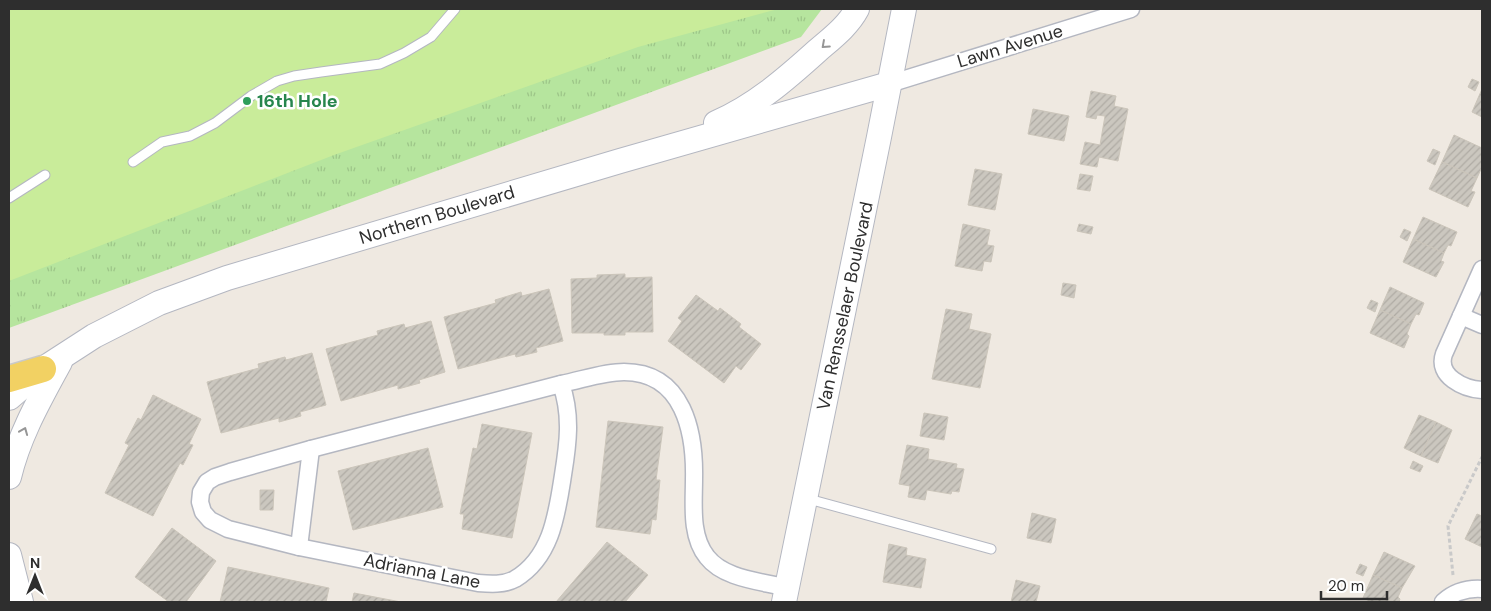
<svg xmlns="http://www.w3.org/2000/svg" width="1491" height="611" viewBox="0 0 1491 611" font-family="'DM Sans',sans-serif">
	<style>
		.grass { fill: url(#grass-tufts) }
		.pitch { fill: #c9ec9a }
		.building { fill: url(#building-hatch); stroke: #cbc5ba }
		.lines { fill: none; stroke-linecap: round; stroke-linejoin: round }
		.lane-casing { stroke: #b4b7c1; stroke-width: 11 }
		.street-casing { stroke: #b4b7c1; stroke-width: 19 }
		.secondary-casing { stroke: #b4b7c1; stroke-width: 26 }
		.primary-casing { stroke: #c9c9c9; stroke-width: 29 }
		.path { stroke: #c9c9c9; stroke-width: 3; stroke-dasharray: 4 2.5; stroke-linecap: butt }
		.lane { stroke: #fff; stroke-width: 9 }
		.street { stroke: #fff; stroke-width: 16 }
		.secondary { stroke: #fff; stroke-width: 24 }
		.primary { stroke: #f2d163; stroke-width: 26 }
		.oneway { stroke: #969696 }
		.leisure-dot { fill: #2e9e5b; stroke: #fff; stroke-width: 2 }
		.labels { text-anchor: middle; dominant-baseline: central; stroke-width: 5; stroke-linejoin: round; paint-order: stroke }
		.street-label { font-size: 18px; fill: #2e2e2e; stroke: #fff }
		.leisure-label { font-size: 18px; font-weight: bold; fill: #27864d; stroke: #fff; text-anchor: start }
	</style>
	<defs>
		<pattern id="grass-tufts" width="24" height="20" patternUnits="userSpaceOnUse" patternTransform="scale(1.25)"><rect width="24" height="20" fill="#b6e59e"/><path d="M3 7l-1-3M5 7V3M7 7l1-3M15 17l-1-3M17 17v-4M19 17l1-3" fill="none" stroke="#9dc588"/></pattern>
		<pattern id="building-hatch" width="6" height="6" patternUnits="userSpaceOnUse" patternTransform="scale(1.25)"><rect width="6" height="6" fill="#cbc7bf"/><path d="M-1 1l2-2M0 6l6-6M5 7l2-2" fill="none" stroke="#afaba4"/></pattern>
	</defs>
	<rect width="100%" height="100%" fill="#efe9e1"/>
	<!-- grass -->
	<path class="grass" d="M9,9H822L801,37L9,328Z"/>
	<!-- pitch -->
	<path class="pitch" d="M9,9H778L638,47L334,155L9,281Z"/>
	<!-- building -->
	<g class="building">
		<path d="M1472,79L1479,82L1475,91L1468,87Z"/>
		<path d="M1482,89V117L1472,112Z"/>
		<path d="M1091,91L1116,96L1114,106L1128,109L1118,161L1099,157L1097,167L1080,164L1085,142L1100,145L1105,116L1097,115L1096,119L1086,117Z"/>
		<path d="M1033,109L1069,116L1064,141L1028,134Z"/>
		<path d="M1454,135L1482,148V167L1477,178L1442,162Z"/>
		<path d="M1433,149L1440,152L1435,165L1427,161Z"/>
		<path d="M1442,162L1477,178L1471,191L1475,192L1468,207L1429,189Z"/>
		<path d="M975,169L1002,174L995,210L968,205Z"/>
		<path d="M1080,174L1093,176L1090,191L1077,189Z"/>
		<path d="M1423,217L1457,232L1451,246L1448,245L1444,253L1413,239Z"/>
		<path d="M963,224L990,230L987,245L994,246L991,262L984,261L982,271L955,266Z"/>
		<path d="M1079,224L1093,227L1091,234L1077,231Z"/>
		<path d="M1404,229L1411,232L1407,241L1400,237Z"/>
		<path d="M1413,239L1444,253L1441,261L1444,262L1436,277L1403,262Z"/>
		<path d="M625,274V278L652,277L653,332H625V335H604V333H572L571,279L597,278V275Z"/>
		<path d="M1063,283L1076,285L1074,298L1061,295Z"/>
		<path d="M1390,287L1424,303L1419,315L1416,314L1411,324L1380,310Z"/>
		<path d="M549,289L563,341L536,348L537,352L516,357L515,354L458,369L444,317L496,303L495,300L521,292L522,296Z"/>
		<path d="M696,295L718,311L720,308L741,324L739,327L761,344L741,370L736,366L724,383L668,341L682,321L678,318Z"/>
		<path d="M1371,300L1378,303L1375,312L1367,308Z"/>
		<path d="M946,309L972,314L969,329L991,334L980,388L932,379Z"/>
		<path d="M1380,310L1411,324L1407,334L1409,336L1404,348L1370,333Z"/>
		<path d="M431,321L445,372L419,380L420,383L398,389V385L341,401L326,349L378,335L377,331L404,324L405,328Z"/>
		<path d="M312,353L326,405L300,412L301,416L279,422V418L221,433L207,382L259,368L258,364L285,357L286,360Z"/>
		<path d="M153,395L201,419L189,444L193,445L183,465L180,463L153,516L105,493L129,445L125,443L138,418L141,420Z"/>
		<path d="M924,413L948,417L944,440L920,436Z"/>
		<path d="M1419,415L1436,422L1421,456L1404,448Z"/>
		<path d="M608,421L663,427L656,480H660L656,520L652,519L650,534L596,527Z"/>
		<path d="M1436,422L1452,430L1438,463L1421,456Z"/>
		<path d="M482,424L532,433L512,538L462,529L464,514H460L473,448L477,449Z"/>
		<path d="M907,445L929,449L928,459L957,464L956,468L964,469L959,492L952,491L951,494L927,490L925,500L908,497L910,486L899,484Z"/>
		<path d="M428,448L443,507L353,530L338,471Z"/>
		<path d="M1413,461L1423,466L1420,472L1410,468Z"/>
		<path d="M260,490H274L273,510H260Z"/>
		<path d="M1032,513L1056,519L1051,543L1027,538Z"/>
		<path d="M1477,514L1482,516V547L1465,539Z"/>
		<path d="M172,528L216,561L186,602H169L135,577Z"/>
		<path d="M607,542L648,575L625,602H556Z"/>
		<path d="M889,544L907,548L906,555L926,559L921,588L883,582Z"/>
		<path d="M1384,552L1415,566L1402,588L1373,575Z"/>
		<path d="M1360,564L1367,567L1363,576L1356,573Z"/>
		<path d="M228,567L329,588L326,602H220Z"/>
		<path d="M1373,575L1402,588L1398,597L1400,599L1399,602H1372L1363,598Z"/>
		<path d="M1016,580L1040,586L1036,602H1011Z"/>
		<path d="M354,593L401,602H352Z"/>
	</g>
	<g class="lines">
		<!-- lane casing -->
		<g class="lane-casing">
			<g id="lane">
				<path d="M133,162L162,142L190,136L215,123L251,96L277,81L294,76L321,72L380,64L404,53L431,37L455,9"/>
				<path d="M9,198L45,175"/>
				<path d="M805,498L991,549"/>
			</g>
		</g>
		<!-- street casing -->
		<g class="street-casing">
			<g id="street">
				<path d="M889,84L1131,9"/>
				<path d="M1482,269L1444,354C1436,376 1464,389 1482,390"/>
				<path d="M1461,316L1482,325"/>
				<path d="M561,384C572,415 568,444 563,475C557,513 552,557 515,579C504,585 490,584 478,583L299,547L228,529L210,520L203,512L200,502L201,492L207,482L215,477L230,472L311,449Z"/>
				<path d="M561,384C582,380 603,372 624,372C684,372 695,433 694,479C694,504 690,536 707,557C724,579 761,581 787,588"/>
				<path d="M299,547L311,449"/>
				<path d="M1443,602C1454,592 1467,588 1482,589"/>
			</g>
		</g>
		<!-- secondary casing -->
		<g class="secondary-casing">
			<g id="secondary">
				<path d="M716,123C755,106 786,79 817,51C832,38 848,26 857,9"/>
				<path d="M9,398L43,369L94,336L159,303L227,278L620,161L889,84"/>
				<path d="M9,477C19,435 40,399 60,362"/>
				<path d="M9,555L21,602"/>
				<path d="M784,602L879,137L904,9"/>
			</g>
		</g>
		<!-- primary casing -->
		<g class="primary-casing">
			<path id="primary" d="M9,379L43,369"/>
		</g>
		<!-- path -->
		<path class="path" d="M1453,575L1448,526L1482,457"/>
		<!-- lane -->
		<use href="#lane" class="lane"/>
		<!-- street -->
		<use href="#street" class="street"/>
		<!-- secondary -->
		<use href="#secondary" class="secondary"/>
		<!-- primary -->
		<use href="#primary" class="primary"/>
	</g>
	<!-- one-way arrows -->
	<defs><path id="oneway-chevron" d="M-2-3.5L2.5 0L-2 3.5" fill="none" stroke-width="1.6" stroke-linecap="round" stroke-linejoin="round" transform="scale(1.25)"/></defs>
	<g class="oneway">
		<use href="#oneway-chevron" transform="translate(825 45) rotate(138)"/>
		<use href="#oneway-chevron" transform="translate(24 431) rotate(-68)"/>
	</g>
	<!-- markers -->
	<circle class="leisure-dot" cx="247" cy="101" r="5"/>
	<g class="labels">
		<!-- street labels -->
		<g class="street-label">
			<text transform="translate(1010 46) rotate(-17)">Lawn Avenue</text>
			<text transform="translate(437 215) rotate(-17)">Northern Boulevard</text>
			<text transform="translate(845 306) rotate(-78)">Van Rensselaer Boulevard</text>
			<text transform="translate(422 571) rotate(11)">Adrianna Lane</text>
		</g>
		<!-- leisure labels -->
		<g class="leisure-label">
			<text x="257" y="101">16th Hole</text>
		</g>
	</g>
	<!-- border -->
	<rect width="1491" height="611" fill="none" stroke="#2e2e2e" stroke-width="20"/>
	<!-- north arrow -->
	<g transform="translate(35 576)" stroke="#ffffff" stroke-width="4" paint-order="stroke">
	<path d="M0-4L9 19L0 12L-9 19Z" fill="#2e2e2e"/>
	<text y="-8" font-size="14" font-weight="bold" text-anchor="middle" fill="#2e2e2e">N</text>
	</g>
	<!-- scale -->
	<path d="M1321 591v8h66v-8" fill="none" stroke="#2e2e2e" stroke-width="2.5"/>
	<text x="1328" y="591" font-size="15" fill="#2e2e2e" stroke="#ffffff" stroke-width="4" paint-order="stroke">20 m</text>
</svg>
